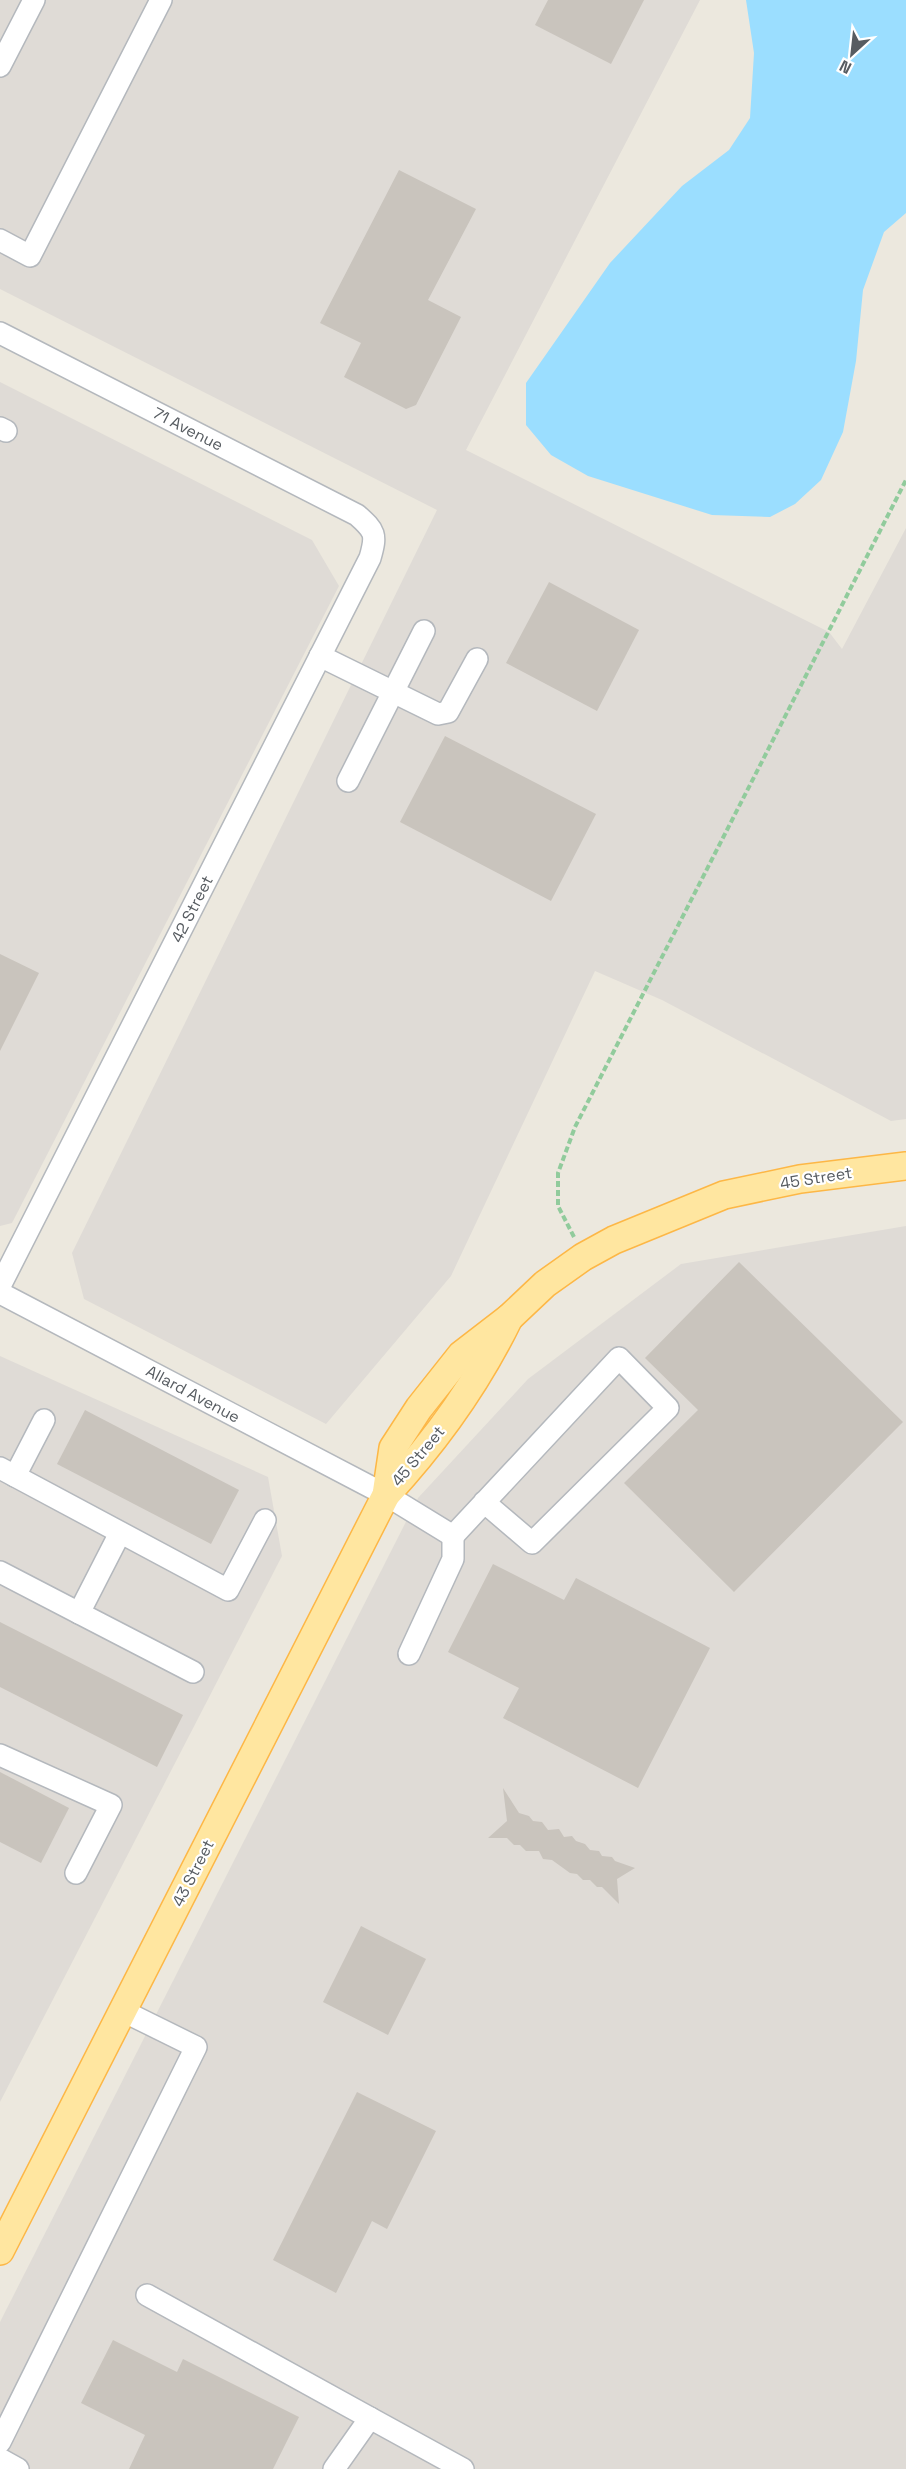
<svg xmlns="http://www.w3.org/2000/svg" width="906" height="2469" viewBox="0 0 906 2469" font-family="'Space Grotesk',sans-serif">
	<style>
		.industrial { fill: #dfdbd6 }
		.water { fill: #9bdeff }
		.building { fill: #c9c4bd }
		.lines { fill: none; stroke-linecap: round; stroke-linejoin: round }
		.minor-casing { stroke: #b4b8bd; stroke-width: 24 }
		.major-casing { stroke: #fdb746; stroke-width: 30 }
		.path { stroke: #91cb9c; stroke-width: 4; stroke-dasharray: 6 3; stroke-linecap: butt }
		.minor { stroke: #fff; stroke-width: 21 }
		.major { stroke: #ffe6a0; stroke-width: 27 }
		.labels { text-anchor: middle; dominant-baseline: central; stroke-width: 4.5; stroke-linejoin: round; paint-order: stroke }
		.street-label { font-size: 16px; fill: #575c61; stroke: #fff }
	</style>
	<rect width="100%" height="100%" fill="#ece8de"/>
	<!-- industrial -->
	<g class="industrial">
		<path d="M0,0H700L466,450L829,632L842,649L906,528V1119L891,1121L662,1000L595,971L451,1276L326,1424L84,1299L72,1253L437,510L0,289Z"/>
		<path d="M0,382L312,540L339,586L12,1223L0,1226Z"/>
		<path d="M906,1226V2469H0V2322L418,1498L528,1379L681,1264Z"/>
		<path d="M0,1356L268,1477L282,1556L0,2102Z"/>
	</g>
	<!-- water -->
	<path class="water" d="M746,0H906V213L884,232L863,290L856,361L843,432L821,480L795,504L770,517L712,515L588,476L551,455L526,425V383L610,263L682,186L729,150L750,118L754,53Z"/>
	<!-- building -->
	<g class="building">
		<path d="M548,0H644L611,64L535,25Z"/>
		<path d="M399,170L476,209L428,300L461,317L416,405L406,409L344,377L361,343L320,323Z"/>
		<path d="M549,582L639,630L597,711L506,663Z"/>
		<path d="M445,736L596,814L551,901L400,822Z"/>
		<path d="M0,954L39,973L0,1051Z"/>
		<path d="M739,1262L903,1422L734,1592L624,1483L698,1410L645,1358Z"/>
		<path d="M85,1410L239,1490L211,1544L57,1464Z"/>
		<path d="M493,1564L564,1600L576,1578L710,1648L638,1788L503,1718L519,1688L448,1652Z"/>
		<path d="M0,1622L183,1715L157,1767L0,1687Z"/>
		<path d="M0,1772L69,1808L41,1863L0,1842Z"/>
		<path d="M503,1788L519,1813L529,1816L533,1821L542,1822L548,1830L559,1829L564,1837L572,1836L576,1841L585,1844L590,1850L599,1851L602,1856L612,1857L615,1861L635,1868L617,1879L619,1904L602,1887H597L590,1880H583L577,1874L570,1873L552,1860L543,1859L539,1851H526L520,1845H514L507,1838H488L507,1821Z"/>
		<path d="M361,1926L426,1959L388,2035L323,2002Z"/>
		<path d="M357,2092L436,2131L387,2229L372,2221L336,2293L273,2260Z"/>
		<path d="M113,2340L177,2372L183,2359L299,2417L273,2469H129L145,2435L81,2403Z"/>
	</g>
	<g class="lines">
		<!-- minor casing -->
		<g class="minor-casing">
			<g id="minor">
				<path d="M0,66L34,0"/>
				<path d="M0,240L30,256L161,0"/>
				<path d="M0,333L357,515C375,531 377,534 370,558L0,1286"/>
				<path d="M0,428L6,431"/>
				<path d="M320,656L438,714L448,712L477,659"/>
				<path d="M348,781L424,631"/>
				<path d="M0,1293L386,1495L453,1536L619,1358L668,1408L532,1543L484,1502"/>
				<path d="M0,1468L228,1590L265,1520"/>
				<path d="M15,1476L44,1420"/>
				<path d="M120,1533L79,1613L193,1672"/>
				<path d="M0,1572L79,1613"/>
				<path d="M409,1654L453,1559V1536"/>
				<path d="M0,1755L111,1805L76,1873"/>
				<path d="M147,2295L370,2418L334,2469"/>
				<path d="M370,2418L463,2469"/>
				<path d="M0,2442L196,2047L123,2011"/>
				<path d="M0,2459L18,2469"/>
			</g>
		</g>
		<!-- major casing -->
		<g class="major-casing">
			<g id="major">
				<path d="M386,1495L393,1448L419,1408L461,1355L509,1318L545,1284L583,1257L614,1240L724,1195L800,1179L906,1166"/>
				<path d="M0,2251L386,1495C436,1441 477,1384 509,1318"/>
			</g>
		</g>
		<!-- path -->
		<path class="path" d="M574,1237L558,1206V1173L575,1127L906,480"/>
		<!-- minor -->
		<use href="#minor" class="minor"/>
		<!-- major -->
		<use href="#major" class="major"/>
	</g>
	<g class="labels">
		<!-- street labels -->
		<g class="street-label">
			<text transform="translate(188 429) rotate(27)">71 Avenue</text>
			<text transform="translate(192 909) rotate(-63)">42 Street</text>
			<text transform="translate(816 1178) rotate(-9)">45 Street</text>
			<text transform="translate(193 1394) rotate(28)">Allard Avenue</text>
			<text transform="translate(418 1456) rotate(-50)">45 Street</text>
			<text transform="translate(193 1873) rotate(-63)">43 Street</text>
		</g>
	</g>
	<!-- north arrow -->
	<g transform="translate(852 54) rotate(207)" stroke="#ffffff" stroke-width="4.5" paint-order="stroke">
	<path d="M0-4.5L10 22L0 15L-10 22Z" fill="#575c61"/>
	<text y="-9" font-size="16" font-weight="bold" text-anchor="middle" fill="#575c61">N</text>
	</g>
</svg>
